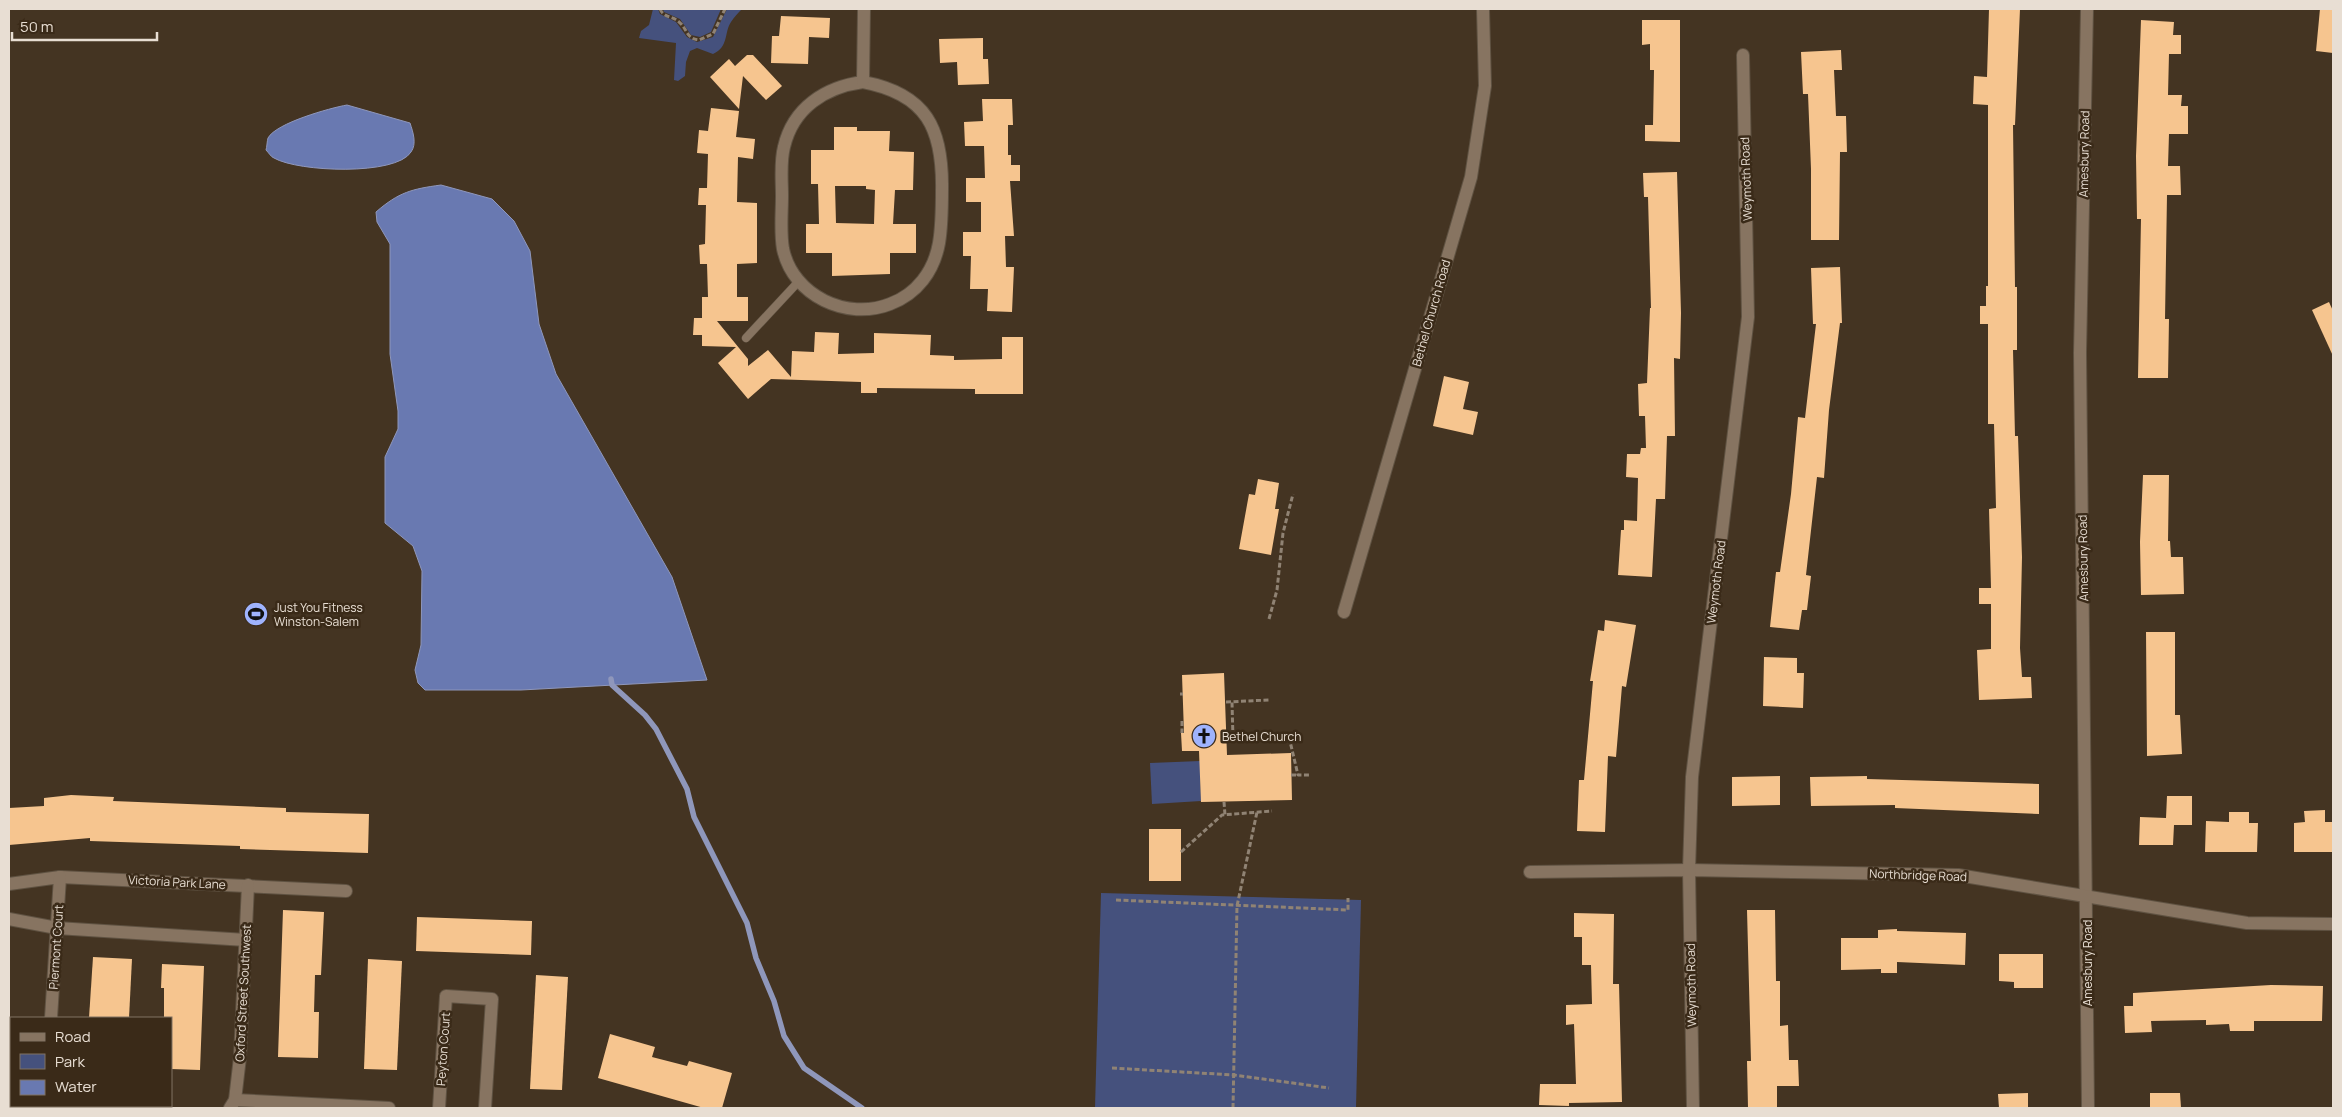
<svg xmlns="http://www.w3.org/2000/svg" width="2342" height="1117" viewBox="0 0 2342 1117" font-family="Manrope,sans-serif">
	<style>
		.green { fill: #45517d }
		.water { fill: #6979b1; stroke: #8f97bb }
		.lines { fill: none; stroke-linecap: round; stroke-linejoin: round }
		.stream { stroke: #8f97bb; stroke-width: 5.5 }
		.building { fill: #f6c58f; fill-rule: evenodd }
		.service-casing { stroke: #5f5242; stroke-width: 9 }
		.minor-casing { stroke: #5f5242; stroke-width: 14 }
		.path { stroke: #908374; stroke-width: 3; stroke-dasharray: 5 2.5; stroke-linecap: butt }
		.service { stroke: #877461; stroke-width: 8 }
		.minor { stroke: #877461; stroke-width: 12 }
		.labels { text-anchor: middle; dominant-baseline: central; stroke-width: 5; stroke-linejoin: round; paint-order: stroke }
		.street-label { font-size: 12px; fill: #e8ded3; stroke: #3a2a18 }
		.poi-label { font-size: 12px; fill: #e8ded3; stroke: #3a2a18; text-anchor: start }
	</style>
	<rect width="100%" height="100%" fill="#443422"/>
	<!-- green -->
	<g class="green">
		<path d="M653,9H658L660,14L676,22L687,37L697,42L713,37L727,9H742C738,13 734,17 731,22C724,32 729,47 713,54L697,48L690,51L686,62L685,76L678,81L674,80L676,43L639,38L641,31L649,25Z"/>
		<path d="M663,9H721L711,32L700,37L691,35L680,19L664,12Z"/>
		<path d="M1200,761L1201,801L1152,804L1150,763Z"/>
		<path d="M1101,893L1361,900L1356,1108H1095Z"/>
	</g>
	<!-- water -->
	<g class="water">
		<path d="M347,105L410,123C413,132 417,144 411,152C396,176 298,172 274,158C271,157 269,153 266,150C267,147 267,141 268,138C276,123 330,108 347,105Z"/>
		<path d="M441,185L492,199L514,221L530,251L539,324L556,374L672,577L707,680L521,690H425L418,683L415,670L421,645L422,571L413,546L385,523V457L398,429V411L390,354V244L377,222L376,212C399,192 412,189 441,185Z"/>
	</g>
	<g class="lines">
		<!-- stream -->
		<path class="stream" d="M611,679L612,685L645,715L656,729L687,789L694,817L747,923L756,958L774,1001L784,1036L804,1068L862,1108"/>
	</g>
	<!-- building -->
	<g class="building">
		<path d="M1989,9H2020L2015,125H2013L2015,287H2017V350H2013L2015,436H2018L2022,557L2020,648L2022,677H2031L2032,698L1979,700L1977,650L1991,649V604H1979V588H1991L1989,509L1996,508L1994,424H1988V324H1980V306H1986V286H1988V105L1973,104L1974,76L1987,77Z"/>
		<path d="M2320,9H2333V53L2316,51Z"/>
		<path d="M781,16L830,18L829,38L809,37L808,64L771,63L772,36H779Z"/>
		<path d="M1642,20H1680V142L1645,141V125H1653L1654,70H1650V44L1642,45Z"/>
		<path d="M2141,20L2174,22L2173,35H2181V54H2169L2168,95H2182L2181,106H2188V134H2169L2168,166H2180L2181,195H2167L2165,319H2169L2168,378H2138L2141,219H2137L2136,156Z"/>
		<path d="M983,38V59H988L989,84L958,85L957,62L940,63L939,39Z"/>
		<path d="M1841,50L1842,70H1834L1836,116H1846L1847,152H1840L1839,240H1811V169L1808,94H1803L1801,52Z"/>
		<path d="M747,55H753L782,86L766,100L743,76L739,109L710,77L729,59L735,66Z"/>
		<path d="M982,99H1012L1013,125H1008V155H1011V165H1020V181H1010L1014,236H1005L1006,267H1014L1012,312L987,311L988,289H970L971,256H963V232H981V202H966V178H985L984,146H965L964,122L983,121Z"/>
		<path d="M711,108L739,111L736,137L755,139L753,159L738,157L737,202L757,203V263L737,264V297H748V321H717L748,359V366L768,350L791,377L792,351L814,352L815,332L839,333L838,354L874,353V333L931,335L930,355L954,356V360L1002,359V337H1023V394H975V389L877,388V393H861V382L771,379L748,399L718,363L736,347L702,346V335H693L694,318H702V297H708L707,264H700L699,245L705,244L706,205H698L699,188H707L708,154L697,153L699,130L708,131Z"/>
		<path d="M834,127H857V131H890L889,151L914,152L913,190H895L893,224H916V253H890V274L832,276V253H806V224H819L818,184H811V150H834ZM835,186H866V189L875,190L874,224L836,223Z"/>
		<path d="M1677,172L1681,313L1680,359L1674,358L1675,436H1667L1665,499H1656L1652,577L1618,575L1621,530H1624V520L1637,521L1638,478L1626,477L1627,454H1640L1641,448H1646L1645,416H1639L1638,384L1647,383L1650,308H1651L1648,197H1644L1643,173Z"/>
		<path d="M1840,267L1842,323H1840L1829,410L1824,478L1817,477L1806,575L1811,576L1807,610H1802L1799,630L1770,627L1776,572H1780L1791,494L1798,417L1805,418L1816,324H1813L1811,268Z"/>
		<path d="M2329,302L2333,311V356L2312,310Z"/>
		<path d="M1444,376L1469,382L1463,409L1478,412L1473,435L1433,426Z"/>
		<path d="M2143,475H2169L2168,541H2170L2171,557H2183L2184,594L2141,595L2140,542Z"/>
		<path d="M1258,479L1279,483L1275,509H1279L1271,555L1239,549L1249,494L1255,495Z"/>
		<path d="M1605,620L1636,625L1626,687L1622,686L1616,757L1608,756L1605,832L1577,831L1579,780H1584L1593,681H1590L1598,630L1604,631Z"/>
		<path d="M2146,632H2175V715H2180L2182,754L2147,756Z"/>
		<path d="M1764,657L1797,658V673H1804L1803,708L1763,706Z"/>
		<path d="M1224,673L1227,755L1291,753L1292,800L1201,802L1199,751H1182L1181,733H1184L1182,675Z"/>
		<path d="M1780,776V805L1732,806V777Z"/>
		<path d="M1867,776V779L2039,784V814L1895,808V805L1811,806L1810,777Z"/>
		<path d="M71,795L114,797L113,801L286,808V812L369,814L368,853L240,849V846L90,841V838L9,845V808L44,806V798Z"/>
		<path d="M2167,796H2192V825H2174L2173,845H2139L2140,817L2166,818Z"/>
		<path d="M2325,810V822H2333V852H2294V823L2305,822L2304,811Z"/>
		<path d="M2229,812H2249V823H2258L2257,852H2205L2206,821L2229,822Z"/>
		<rect x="1149" y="829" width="32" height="52"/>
		<path d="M283,910L324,912L321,975H315L314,1012H319L318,1058L278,1057Z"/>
		<path d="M1747,910H1775L1776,981H1780V1026L1788,1025L1789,1060H1798L1799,1086H1777V1108H1748L1747,1061H1751Z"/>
		<path d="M1574,913L1614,914L1613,984H1619L1622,1102L1569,1103V1106L1539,1105L1540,1084H1576L1574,1024L1566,1025V1005L1592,1004L1591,965H1582V937H1574Z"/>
		<path d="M417,917L532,921L531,955L416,951Z"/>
		<path d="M1897,929V931L1966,933L1965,965L1897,962V973H1881V969L1841,970V938H1878V930Z"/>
		<path d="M1999,954H2043V988H2014V982L1999,981Z"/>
		<path d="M93,957L132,959L129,1018H89Z"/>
		<path d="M368,959L402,961L397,1070L364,1069Z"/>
		<path d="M162,964L204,966L200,1070L171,1069V1018H164V988H161Z"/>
		<path d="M536,975L568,977L562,1090L530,1089Z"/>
		<path d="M2271,985L2323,986L2322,1021H2254V1031H2230L2229,1024L2206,1025V1020L2151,1021L2152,1032L2125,1033L2124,1006H2133V993Z"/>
		<path d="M610,1034L655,1047L652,1057L687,1066L689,1061L732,1073L722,1108H704L598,1078Z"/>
		<path d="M2028,1093V1108H1999L1998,1094Z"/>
		<path d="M2150,1093H2180L2181,1108H2150Z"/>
	</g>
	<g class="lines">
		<!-- service casing -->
		<g class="service-casing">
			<path id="service" d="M746,338L800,280"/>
		</g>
		<!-- minor casing -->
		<g class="minor-casing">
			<g id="minor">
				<path d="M2087,9L2080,353L2088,1108"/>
				<path d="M863,82C927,94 943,129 942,190C942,208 942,225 939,243C934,271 917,294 890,304C847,321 793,296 783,249C780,232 782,213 782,196C782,180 780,162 784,147C793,108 825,87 863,82Z"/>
				<path d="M863,82L864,9"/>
				<path d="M1344,612L1471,177L1485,86L1483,9"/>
				<path d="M1530,872L1689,870L1958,875L2247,923L2333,924"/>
				<path d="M9,884L60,877L346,891"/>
				<path d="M9,919L57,928L246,940"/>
				<path d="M51,1018L60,877"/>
				<path d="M9,1070H11"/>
				<path d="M235,1100L389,1108"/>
				<path d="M230,1108L235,1100L240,1057L248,885"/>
				<path d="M439,1108L446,996L492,999L485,1108"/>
				<path d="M1693,1108L1689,870L1692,777L1748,317L1743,55"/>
			</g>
		</g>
		<!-- path -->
		<g class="path">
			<path d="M660,9C664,18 673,16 679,22C687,28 686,39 699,40L713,34L725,9"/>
			<path d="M1269,619L1277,590L1283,533L1293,494"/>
			<path d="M1180,694H1183"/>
			<path d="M1226,702L1269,700"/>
			<path d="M1182,721V733"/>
			<path d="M1289,737L1298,775H1310"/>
			<path d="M1227,739H1233L1232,702"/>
			<path d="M1291,775H1298"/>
			<path d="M1224,802L1225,815"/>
			<path d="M1181,852L1222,815L1272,811"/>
			<path d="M1116,900L1348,910V898"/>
			<path d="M1112,1068L1234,1075L1329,1088"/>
			<path d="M1233,1108L1237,906L1257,812"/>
		</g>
		<!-- service -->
		<use href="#service" class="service"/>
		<!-- minor -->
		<use href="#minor" class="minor"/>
	</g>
	<!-- icons -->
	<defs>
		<g id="stadium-disc" transform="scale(1.25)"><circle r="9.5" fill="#9fb3fd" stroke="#3a2a18"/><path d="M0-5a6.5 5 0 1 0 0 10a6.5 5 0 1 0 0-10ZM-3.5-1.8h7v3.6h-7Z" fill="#111"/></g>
		<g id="church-disc" transform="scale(1.25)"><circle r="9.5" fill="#9fb3fd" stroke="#3a2a18"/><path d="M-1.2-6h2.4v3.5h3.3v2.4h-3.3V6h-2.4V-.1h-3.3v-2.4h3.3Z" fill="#111"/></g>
	</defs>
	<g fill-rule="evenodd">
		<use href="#stadium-disc" x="256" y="614"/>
		<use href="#church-disc" x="1204" y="736"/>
	</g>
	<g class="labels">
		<!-- street labels -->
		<g class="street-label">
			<text transform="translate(2084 154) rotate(-89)">Amesbury Road</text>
			<text transform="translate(1746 179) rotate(-92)">Weymoth Road</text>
			<text transform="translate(1431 313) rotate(-74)">Bethel Church Road</text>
			<text transform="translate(2083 558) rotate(-91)">Amesbury Road</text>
			<text transform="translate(1716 582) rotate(-83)">Weymoth Road</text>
			<text transform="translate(1918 875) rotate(2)">Northbridge Road</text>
			<text transform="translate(177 882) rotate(3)">Victoria Park Lane</text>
			<text transform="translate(56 947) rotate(-86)">Piermont Court</text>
			<text transform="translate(2087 963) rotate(-90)">Amesbury Road</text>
			<text transform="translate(1691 985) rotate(-91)">Weymoth Road</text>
			<text transform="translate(243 993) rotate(-87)">Oxford Street Southwest</text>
			<text transform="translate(443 1049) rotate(-86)">Peyton Court</text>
		</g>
		<!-- poi labels -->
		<g class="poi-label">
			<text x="274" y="607">Just You Fitness<tspan x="274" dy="14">Winston-Salem</tspan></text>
			<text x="1222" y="736">Bethel Church</text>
		</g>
	</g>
	<!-- border -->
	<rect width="2342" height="1117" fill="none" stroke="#e8ded3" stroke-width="20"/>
	<!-- legend -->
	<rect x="10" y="1017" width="162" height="90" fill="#3a2a18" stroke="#807263"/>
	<rect x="20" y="1033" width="25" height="8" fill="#877461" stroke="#807263"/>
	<text x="55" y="1042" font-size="15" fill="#e8ded3">Road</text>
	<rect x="20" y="1054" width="25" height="15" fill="#45517d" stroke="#807263"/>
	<text x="55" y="1067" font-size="15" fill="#e8ded3">Park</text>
	<rect x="20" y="1080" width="25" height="15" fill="#6979b1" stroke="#807263"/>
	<text x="55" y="1092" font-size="15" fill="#e8ded3">Water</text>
	<!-- scale -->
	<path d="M12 32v8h145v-8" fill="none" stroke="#e8ded3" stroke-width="2.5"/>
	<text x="20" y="32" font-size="15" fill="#e8ded3" stroke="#3a2a18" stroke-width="4" paint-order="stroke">50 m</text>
</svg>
